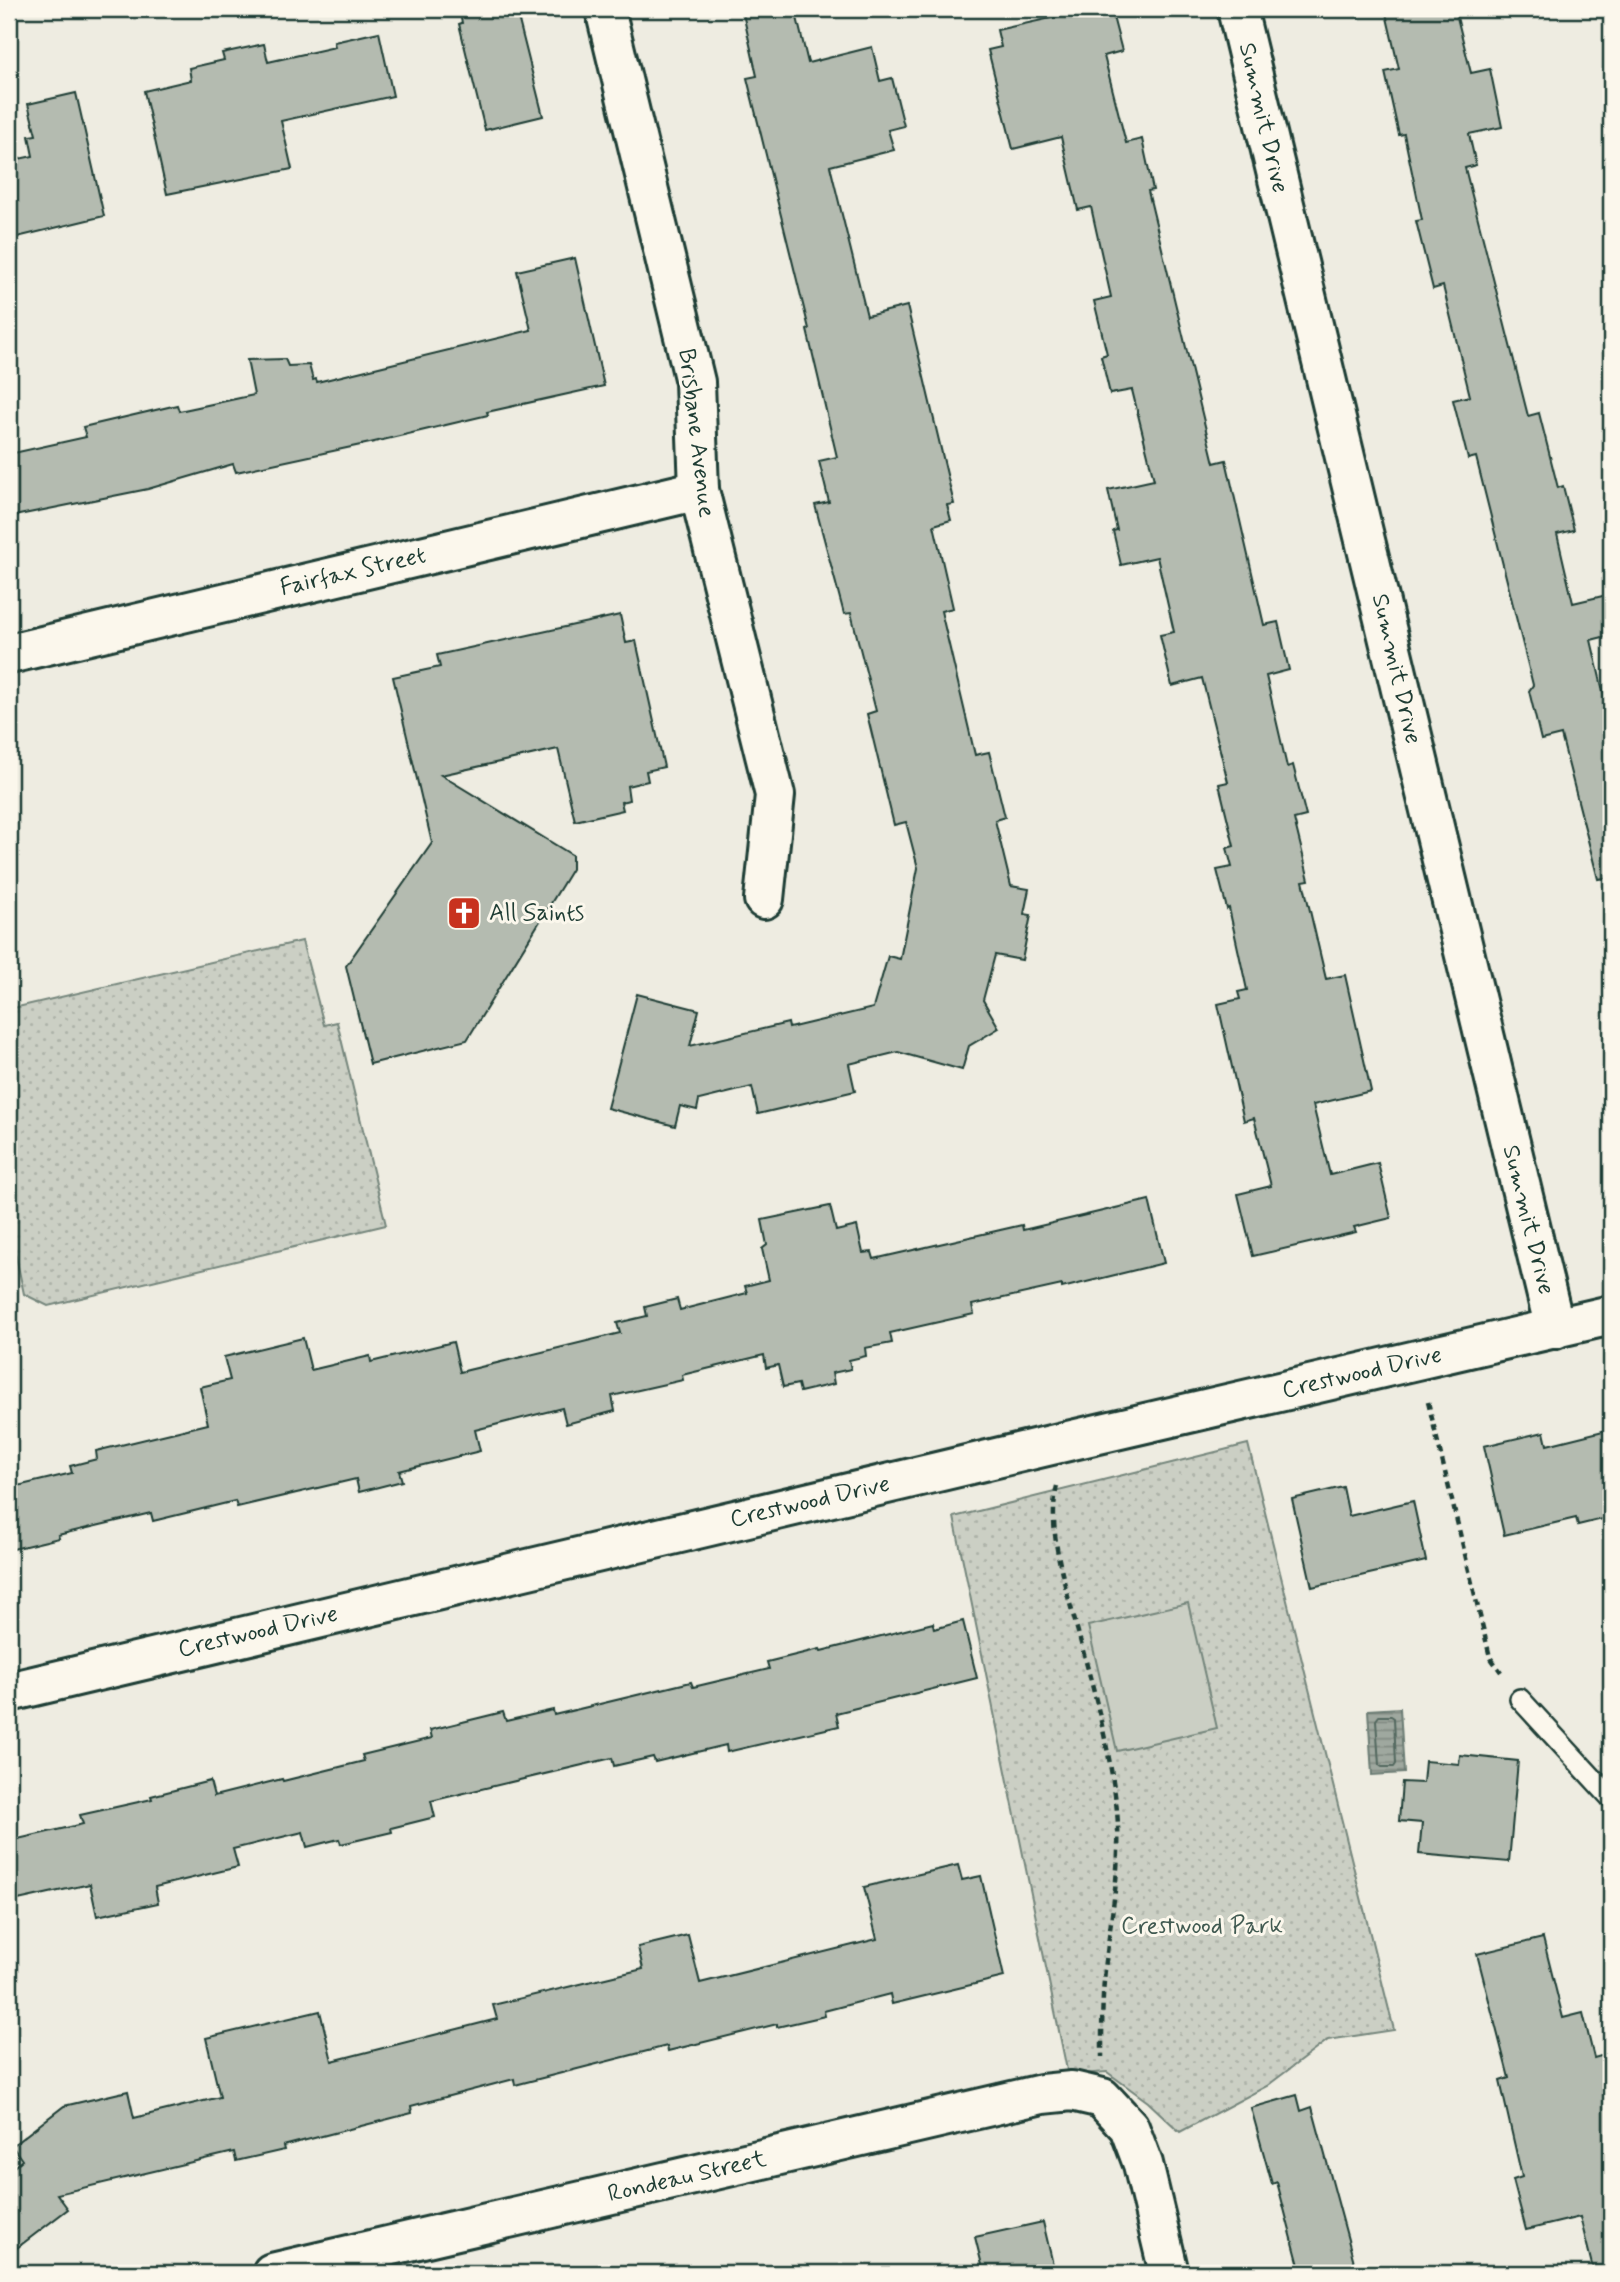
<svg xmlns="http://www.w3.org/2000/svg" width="1620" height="2282" viewBox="0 0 1620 2282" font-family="Mynerve,sans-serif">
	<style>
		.grass { fill: url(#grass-dots); stroke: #75867c; stroke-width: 2 }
		.garden { fill: #cbcfc4; stroke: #75867c; stroke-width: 2 }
		.water { fill: url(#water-rules); stroke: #6c7d74; stroke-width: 2 }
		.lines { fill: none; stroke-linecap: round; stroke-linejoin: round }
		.shore { stroke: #52685f; stroke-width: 2 }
		.building { fill: #b4bbb0; stroke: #1f3d34; stroke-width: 2 }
		.lane-casing { stroke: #1f3d34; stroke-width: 24 }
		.street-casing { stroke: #1f3d34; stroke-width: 44 }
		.path { stroke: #1f3d34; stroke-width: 4.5; stroke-dasharray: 7 5; stroke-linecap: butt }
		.lane { stroke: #fbf7ec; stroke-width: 19 }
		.street { stroke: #fbf7ec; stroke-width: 38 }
		.labels { text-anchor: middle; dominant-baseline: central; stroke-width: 6; stroke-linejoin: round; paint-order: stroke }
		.street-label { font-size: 24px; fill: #1f3d34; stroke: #fbf7ec }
		.poi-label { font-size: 24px; fill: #1f3d34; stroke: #fbf7ec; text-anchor: start }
		.park-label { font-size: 24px; fill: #415a51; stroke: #fbf7ec }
	</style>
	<defs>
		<pattern id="grass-dots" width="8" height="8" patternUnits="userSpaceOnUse" patternTransform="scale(1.75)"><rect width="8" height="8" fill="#cbcfc4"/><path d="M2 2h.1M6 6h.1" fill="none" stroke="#aeb3a9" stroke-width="1.8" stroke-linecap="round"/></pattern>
		<pattern id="water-rules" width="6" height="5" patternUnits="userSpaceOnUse" patternTransform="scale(1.75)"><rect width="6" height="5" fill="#9fa89f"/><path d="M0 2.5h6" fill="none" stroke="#818a82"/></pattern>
	</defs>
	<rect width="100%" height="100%" fill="#eeece1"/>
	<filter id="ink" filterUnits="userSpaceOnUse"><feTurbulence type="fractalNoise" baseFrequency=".0143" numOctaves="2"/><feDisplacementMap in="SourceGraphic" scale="14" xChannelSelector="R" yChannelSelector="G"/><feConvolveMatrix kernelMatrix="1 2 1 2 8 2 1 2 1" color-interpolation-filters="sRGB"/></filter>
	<g filter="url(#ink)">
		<!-- grass -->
		<g class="grass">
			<path d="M302,941L324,1025L337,1022L386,1225L48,1306L24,1294L9,1224V1009Z"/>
			<path d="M1248,1444L1394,2030L1328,2040L1267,2086L1180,2132L1148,2102L1107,2072L1068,2075L954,1517Z"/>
		</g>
		<!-- garden -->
		<path class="garden" d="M1188,1603L1217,1728L1117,1751L1088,1626Z"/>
		<!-- water -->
		<path class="water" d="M1400,1708L1404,1773L1372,1775L1368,1710Z"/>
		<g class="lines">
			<!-- shore -->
			<path class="shore" d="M1379,1716H1391L1394,1718L1396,1764L1394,1767H1382L1379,1765L1376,1720Z"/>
		</g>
		<!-- building -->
		<g class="building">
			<path d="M459,9H516L543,116L485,130L459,24L462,23Z"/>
			<path d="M742,9H795L808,63L872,47L880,81L892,78L904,126L888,130L894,150L830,166L867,316L907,306L954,504L947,505L951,520L934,525L953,608L941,611L975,755L989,752L1005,817L995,820L1011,886L1029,889L1024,914L1031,915L1022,960L995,955L983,1000L999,1028L969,1046L962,1070L898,1052L849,1064L855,1091L758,1114L752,1087L699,1100L697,1110L680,1106L675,1126L607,1108L637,994L699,1010L690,1046L788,1023L789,1028L873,1008L888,956L900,959L918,868L906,822L894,825L867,714L876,711L851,613L844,614L815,505L829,502L819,461L837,457L807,330L809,329L747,78L757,76Z"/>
			<path d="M1092,9H1111L1122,51L1104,56L1126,143L1142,139L1153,190L1148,191L1214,463L1226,460L1264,625L1278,622L1289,670L1266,676L1287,767L1293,765L1306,816L1294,819L1309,880L1303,881L1326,979L1345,975L1371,1091L1313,1105L1330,1175L1378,1163L1391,1218L1354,1227L1356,1232L1253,1256L1238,1194L1271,1186L1254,1118L1244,1121L1218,1004L1240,999L1238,992L1247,990L1229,908L1227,909L1217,870L1232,867L1227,848L1234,846L1219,784L1228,782L1202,678L1172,686L1160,635L1174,632L1157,557L1121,565L1113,531L1117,530L1108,490L1154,480L1132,390L1110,394L1101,356L1107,354L1094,301L1111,297L1091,207L1078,210L1061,137L1013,149L988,50L1001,47L997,30Z"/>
			<path d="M1385,9H1455L1471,73L1490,69L1502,127L1469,134L1476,165L1465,168L1528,416L1539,413L1558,488L1563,486L1574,530L1557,534L1573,603L1611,594V635L1591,640L1611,725V877L1598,879L1561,735L1541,740L1529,691L1533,685L1476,457L1468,459L1453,400L1470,396L1443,286L1433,289L1416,221L1422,220L1404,134L1399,135L1385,72L1399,69Z"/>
			<path d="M379,32L393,96L281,121L292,169L167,194L144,91L191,80L189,68L224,60L222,53L264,44L268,62L335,47L334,42Z"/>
			<path d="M76,93L104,216L9,239V161L33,156L29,136L36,135L28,104Z"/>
			<path d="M575,258L604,386L487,412L488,415L370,443L236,472L233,464L148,489L9,517V454L86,437L83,427L177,405L179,411L254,395L247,360L285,359L288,366L309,365L313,380L316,379L317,382L531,330L517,271Z"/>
			<path d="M620,615L626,643L636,641L664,767L646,771L648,781L627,786L629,800L621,802L623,810L575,821L558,749L441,775L572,855V869L467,1040L370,1064L346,966L432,843L393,677L440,667L437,655Z"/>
			<path d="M1149,1200L1164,1263L1062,1288V1285L972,1305L974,1314L890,1333L892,1343L865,1348L866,1356L849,1360L851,1369L832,1373L834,1384L800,1392L798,1384L783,1387L778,1365L766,1368L764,1355L682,1375L683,1380L612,1396L615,1411L566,1424L562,1408L475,1430L480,1451L399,1471L402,1481L359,1492L356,1479L237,1507L235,1501L153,1521L151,1513L58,1535L59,1538L9,1550V1488L72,1473L70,1466L97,1459L96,1451L208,1424L200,1387L230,1380L224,1357L303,1338L311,1370L370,1356L371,1362L453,1342L460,1372L620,1333L617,1323L647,1316L645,1307L677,1299L680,1310L747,1293L745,1286L769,1280L762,1249L767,1245L762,1220L830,1206L836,1231L857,1226L863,1253L872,1252L874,1259L1022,1225L1023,1230Z"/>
			<path d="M1611,1429V1517L1578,1525L1576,1518L1504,1535L1484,1446L1544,1432L1547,1445Z"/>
			<path d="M1343,1487L1349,1516L1413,1501L1426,1561L1312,1587L1292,1499Z"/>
			<path d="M963,1621L977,1678L836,1713L839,1726L727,1752L726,1745L655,1762L653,1757L614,1766L612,1758L431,1801L435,1817L391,1828L392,1832L341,1844L339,1839L307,1847L303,1832L233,1849L238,1867L155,1887L158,1903L97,1916L90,1884L9,1902V1841L83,1824L80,1815L152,1799L151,1796L210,1781L214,1796L282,1779L283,1781L364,1761L362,1755L432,1738L430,1730L503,1712L506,1721L553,1710L554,1715L691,1682L693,1687L769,1669L767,1662L820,1649L821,1651L933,1623L934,1629Z"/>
			<path d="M1460,1755L1518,1761L1509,1862L1419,1854L1422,1823L1399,1821L1402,1782L1423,1783L1425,1761L1459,1764Z"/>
			<path d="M958,1865L962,1880L981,1876L1004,1977L892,2004L890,1994L824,2011L825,2016L777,2027V2024L668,2051L667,2046L515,2085L514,2079L411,2106L412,2113L283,2146L284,2150L236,2161L234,2152L57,2194L68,2209L9,2254V2171L22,2160L12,2146L64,2106L128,2091L134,2118L220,2097L206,2038L320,2011L332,2061L497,2019L493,2005L643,1969L638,1947L688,1935L700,1983L877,1939L864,1887Z"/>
			<path d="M1543,1938L1563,2018L1583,2013L1594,2058L1611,2053V2273H1594L1580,2217L1526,2230L1513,2180L1522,2177L1500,2081L1509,2078L1477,1954Z"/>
			<path d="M1297,2095L1301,2111L1312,2107L1357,2273H1301L1277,2182L1272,2184L1251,2108Z"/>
			<path d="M1043,2222L1055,2273H984L975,2237Z"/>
		</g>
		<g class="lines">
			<!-- lane casing -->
			<g class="lane-casing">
				<path id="lane" d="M1520,1699L1611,1798"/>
			</g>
			<!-- street casing -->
			<g class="street-casing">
				<g id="street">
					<path d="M605,9L695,382L699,490L775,795L764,899"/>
					<path d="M1237,9L1555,1329"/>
					<path d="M9,654L699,490"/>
					<path d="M9,1692L1068,1441L1611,1315"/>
					<path d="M272,2273L1042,2094L1072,2091L1102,2098L1129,2127L1143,2164L1169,2273"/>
				</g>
			</g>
			<!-- path -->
			<g class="path">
				<path d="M1428,1402L1490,1657L1501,1672"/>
				<path d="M1057,1486C1046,1532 1067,1591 1079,1636C1094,1691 1109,1747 1116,1802C1123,1855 1112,1909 1106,1961C1102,1993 1102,2025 1102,2057"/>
			</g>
			<!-- lane -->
			<use href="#lane" class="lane"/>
			<!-- street -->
			<use href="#street" class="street"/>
		</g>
	</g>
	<!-- icons -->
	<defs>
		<g id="church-square" transform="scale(1.75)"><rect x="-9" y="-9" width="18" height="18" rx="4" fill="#c8321e" stroke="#fbf7ec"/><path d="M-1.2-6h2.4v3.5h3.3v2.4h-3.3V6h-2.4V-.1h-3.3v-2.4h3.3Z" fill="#fff"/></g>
	</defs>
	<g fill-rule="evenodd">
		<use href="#church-square" x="464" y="913"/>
	</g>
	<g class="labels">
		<!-- street labels -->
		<g class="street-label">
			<text transform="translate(1263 118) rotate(77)">Summit Drive</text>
			<text transform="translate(696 433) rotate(83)">Brisbane Avenue</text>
			<text transform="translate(353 572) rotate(-13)">Fairfax Street</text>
			<text transform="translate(1396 669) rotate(77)">Summit Drive</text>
			<text transform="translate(1528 1220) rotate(76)">Summit Drive</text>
			<text transform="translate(1362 1373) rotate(-13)">Crestwood Drive</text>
			<text transform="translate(810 1502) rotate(-13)">Crestwood Drive</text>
			<text transform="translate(258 1632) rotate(-13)">Crestwood Drive</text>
			<text transform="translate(687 2177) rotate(-13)">Rondeau Street</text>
		</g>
		<!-- poi labels -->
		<g class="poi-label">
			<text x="489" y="913">All Saints</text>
		</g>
		<!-- park labels -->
		<g class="park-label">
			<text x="1202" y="1926">Crestwood Park</text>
		</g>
	</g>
	<!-- margin -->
	<rect width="1620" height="2282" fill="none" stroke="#fbf7ec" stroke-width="35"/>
	<rect x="18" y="18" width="1585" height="2247" fill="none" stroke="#1f3d34" stroke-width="2.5" filter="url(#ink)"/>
</svg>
